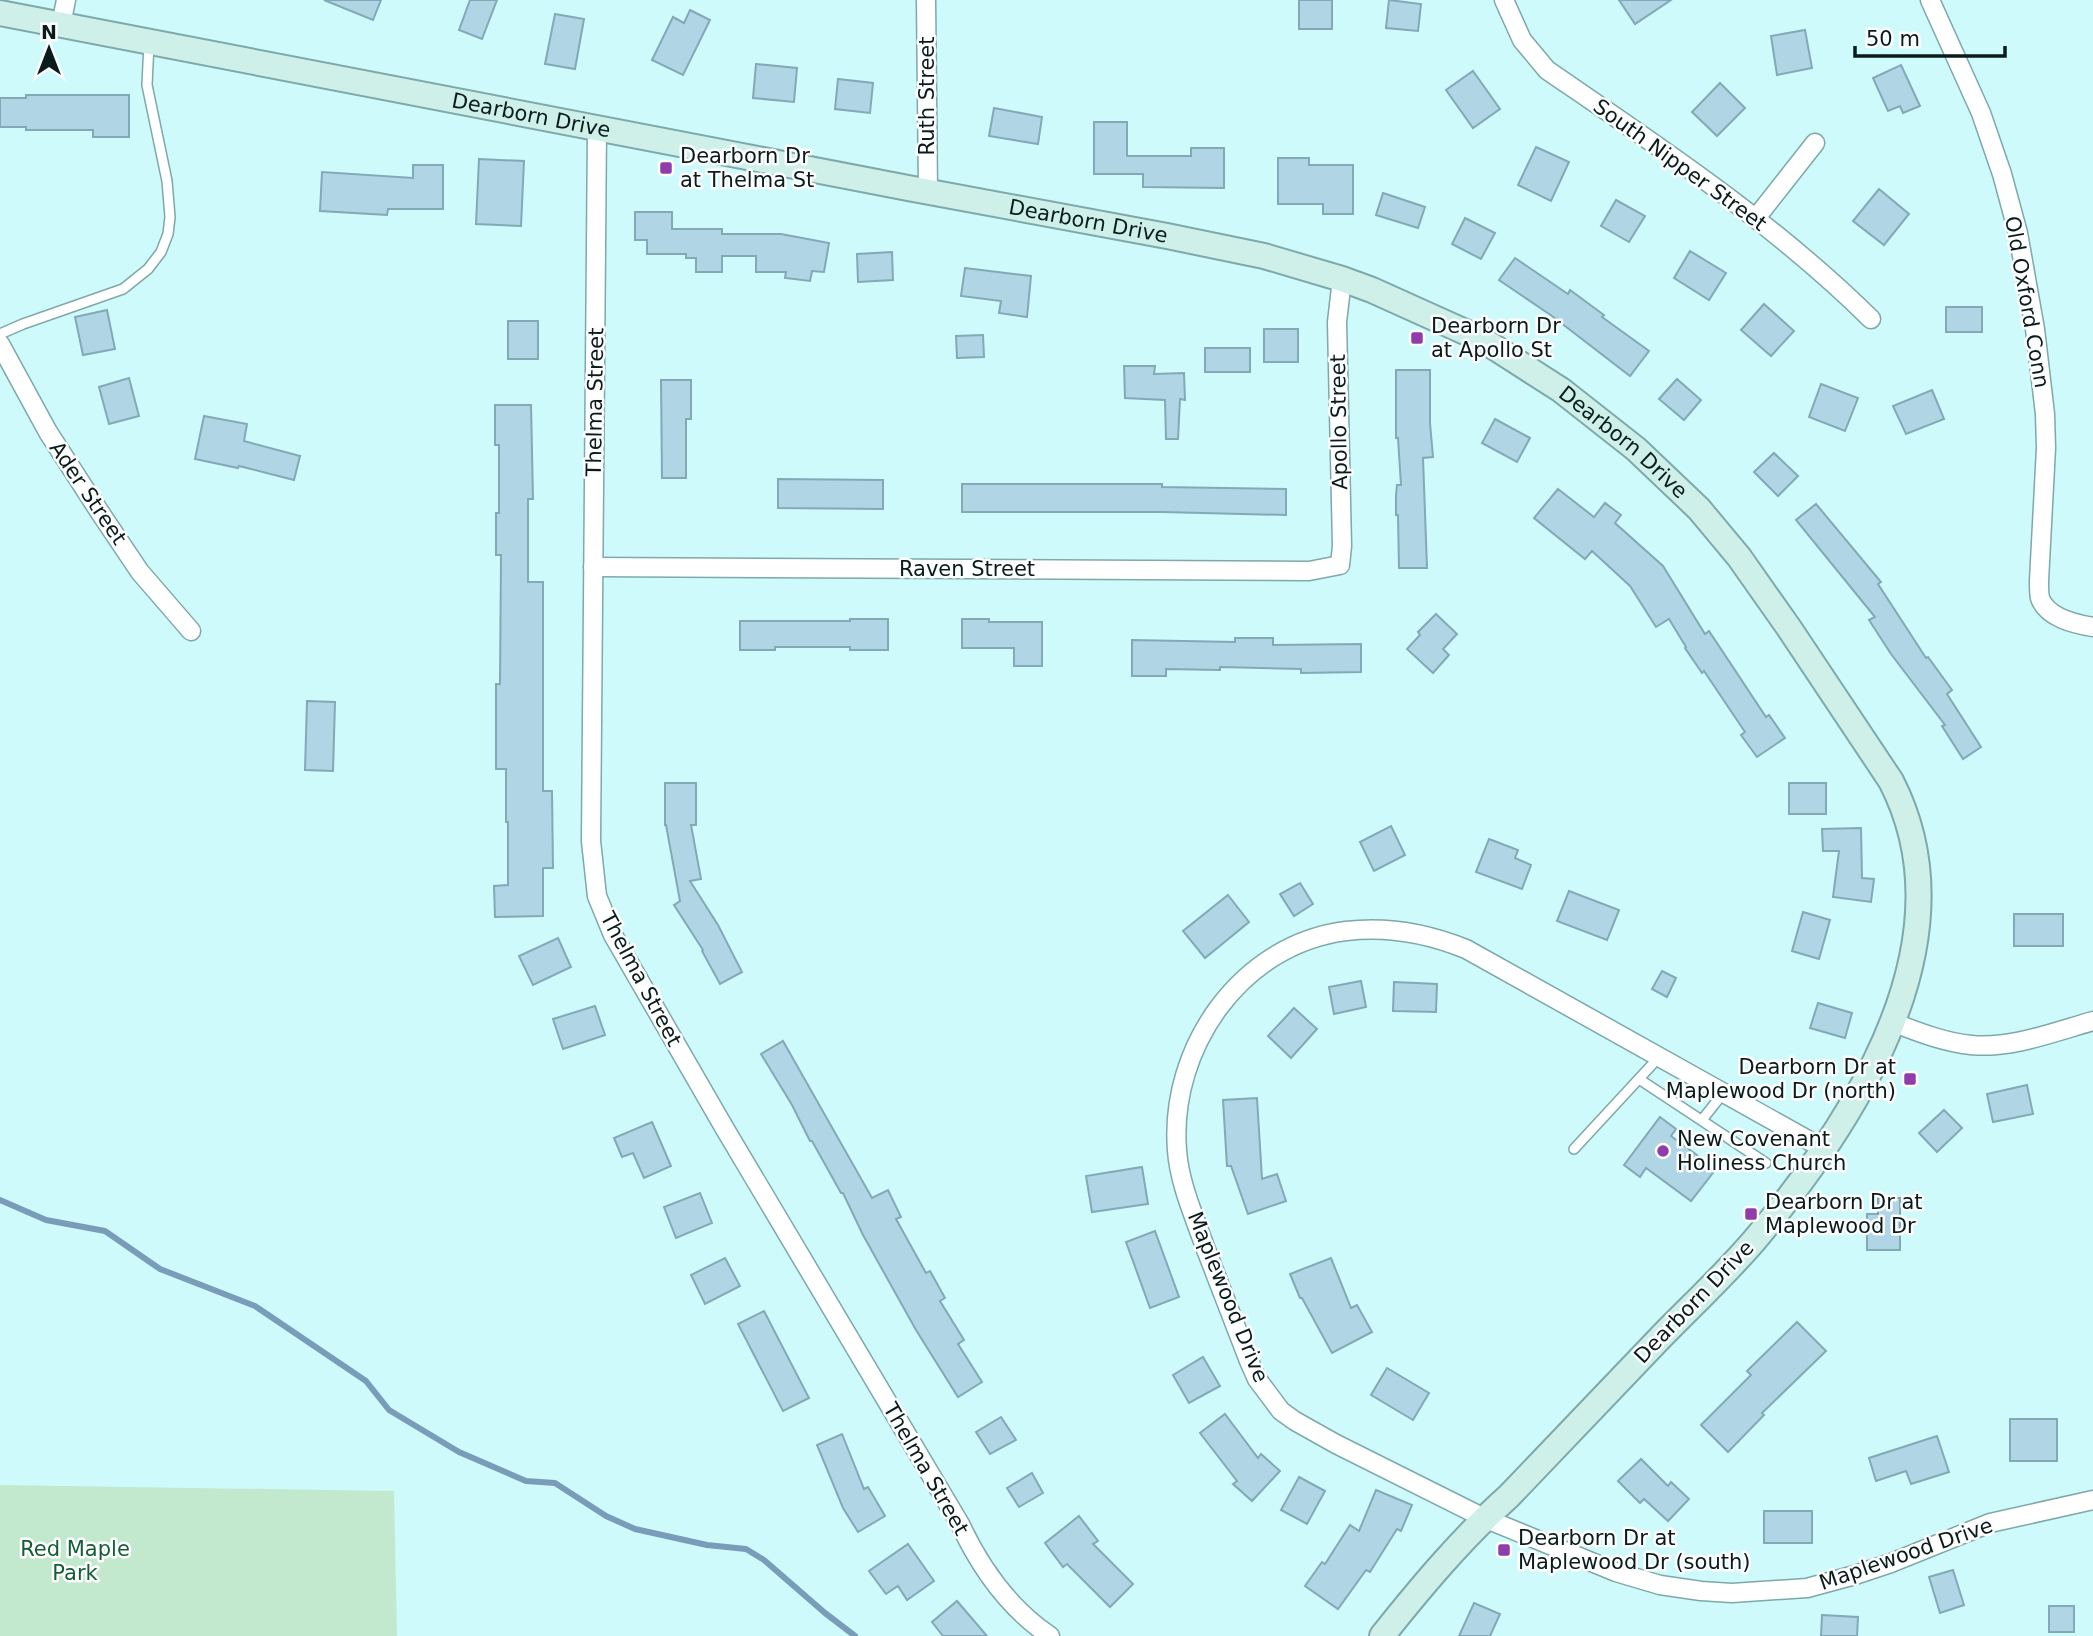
<svg xmlns="http://www.w3.org/2000/svg" width="2093" height="1636" viewBox="0 0 2093 1636" font-family="'DejaVu Sans',sans-serif">
	<style>
		.green { fill: #c2e9ce }
		.lines { fill: none; stroke-linecap: round; stroke-linejoin: round }
		.stream { stroke: #799cb9; stroke-width: 6 }
		.building { fill: #b0d6e5; stroke: #83a8b6; stroke-width: 2 }
		.lane-casing { stroke: #7ea8aa; stroke-width: 12 }
		.street-casing { stroke: #7ea8aa; stroke-width: 21 }
		.secondary-casing { stroke: #7ea8aa; stroke-width: 28 }
		.lane { stroke: #fff; stroke-width: 9 }
		.street { stroke: #fff; stroke-width: 18 }
		.secondary { stroke: #cef0e9; stroke-width: 24 }
		.poi-dot { fill: #8f3dab; stroke: #fdfdfd; stroke-width: 2.5 }
		.labels { text-anchor: middle; dominant-baseline: central; stroke-width: 5; stroke-linejoin: round; paint-order: stroke }
		.street-label { font-size: 21px; fill: #0a1b1c; stroke: #fdfdfd }
		.poi-label { font-size: 21px; fill: #0a1b1c; stroke: #fdfdfd; text-anchor: start }
		.park-label { font-size: 21px; fill: #145d36; stroke: #fdfdfd }
	</style>
	<rect width="100%" height="100%" fill="#cefafc"/>
	<!-- green -->
	<path class="green" d="M0,1485L394,1491L397,1636H0Z"/>
	<g class="lines">
		<!-- stream -->
		<path class="stream" d="M0,1200L46,1220L105,1231L160,1269L255,1306L366,1381L389,1410L459,1452L526,1481L555,1483L606,1516L635,1529L707,1545L746,1549L764,1560L825,1613L855,1636"/>
	</g>
	<!-- building -->
	<g class="building">
		<path d="M324,0H381L373,20Z"/>
		<path d="M470,0H497L482,39L459,30Z"/>
		<rect x="1299" y="0" width="33" height="29"/>
		<path d="M1389,0L1421,4L1418,31L1386,28Z"/>
		<path d="M1619,0H1671L1635,24Z"/>
		<path d="M690,10L710,20L683,75L652,60L673,17L684,23Z"/>
		<path d="M555,14L584,19L575,69L545,64Z"/>
		<path d="M1805,30L1812,68L1777,75L1771,36Z"/>
		<path d="M756,64L797,68L794,102L753,98Z"/>
		<path d="M1901,65L1920,106L1903,113L1900,106L1888,111L1873,78Z"/>
		<path d="M1473,71L1500,109L1473,128L1446,90Z"/>
		<path d="M838,79L873,83L870,113L835,109Z"/>
		<path d="M1720,83L1745,108L1717,136L1692,112Z"/>
		<path d="M26,95H129V137H93V130H26V127H0V98H26Z"/>
		<path d="M994,108L1042,117L1038,144L989,136Z"/>
		<path d="M1094,122H1127V156H1191V148H1224V188L1143,187V174H1094Z"/>
		<path d="M1536,147L1569,162L1551,201L1518,185Z"/>
		<path d="M1278,158H1309V165H1353V214H1323V204H1278Z"/>
		<path d="M479,159L524,161L521,226L476,224Z"/>
		<path d="M413,165H443V209H388L387,215L320,211L322,172L413,178Z"/>
		<path d="M1879,189L1909,214L1884,245L1853,221Z"/>
		<path d="M1383,193L1425,207L1418,228L1376,215Z"/>
		<path d="M1616,200L1645,216L1629,242L1601,226Z"/>
		<path d="M635,212H672V229H722V234H781L829,243L824,272L812,271L810,281L785,278L786,272H756V256H722V272H696V258H686V254H647V240H635Z"/>
		<path d="M1465,218L1495,233L1481,259L1452,244Z"/>
		<path d="M1690,251L1726,273L1709,300L1674,278Z"/>
		<path d="M892,252L893,280L858,282L857,254Z"/>
		<path d="M1515,258L1568,294L1570,290L1604,315L1602,317L1649,351L1630,376L1552,316L1499,280Z"/>
		<path d="M965,268L1031,276L1027,317L999,313L1001,301L961,296Z"/>
		<path d="M1764,304L1794,331L1771,356L1741,330Z"/>
		<rect x="1946" y="307" width="36" height="25"/>
		<path d="M107,310L115,349L83,355L75,317Z"/>
		<rect x="508" y="321" width="30" height="38"/>
		<rect x="1264" y="329" width="34" height="33"/>
		<path d="M983,335L984,357L957,358L956,336Z"/>
		<rect x="1205" y="348" width="45" height="24"/>
		<path d="M1124,366H1155L1154,374L1184,373L1185,400L1180,399L1178,439H1166L1165,400L1125,398Z"/>
		<path d="M1396,370H1430V423L1433,457L1423,458L1427,568H1399L1398,515H1396V495L1397,485H1401L1398,438H1396Z"/>
		<path d="M129,378L139,416L109,424L99,387Z"/>
		<path d="M1677,379L1701,400L1684,420L1659,399Z"/>
		<path d="M661,380H691V419H686V478H662Z"/>
		<path d="M1821,384L1858,398L1845,431L1809,417Z"/>
		<path d="M1932,390L1944,419L1906,434L1893,406Z"/>
		<path d="M495,405H531L533,499H528V582H543V791H552L553,868H543V916L495,917L494,886L508,885V822H506V769H496V684H500L501,555H496V513H499V445H495Z"/>
		<path d="M204,416L247,424L244,441L300,456L294,480L239,466L238,468L195,459Z"/>
		<path d="M1495,419L1530,438L1517,462L1482,443Z"/>
		<path d="M1774,453L1798,476L1778,496L1754,472Z"/>
		<path d="M778,479L883,480V509L778,508Z"/>
		<path d="M962,484H1162V487L1286,489V515L1162,512H962Z"/>
		<path d="M1558,489L1594,517L1605,503L1621,515L1615,523L1663,566L1705,634L1709,631L1766,717L1769,715L1785,738L1757,757L1741,735L1745,732L1704,671L1702,673L1685,648L1686,647L1669,619L1656,627L1630,586L1592,551L1585,559L1534,518Z"/>
		<path d="M1816,504L1881,582L1878,584L1926,658L1928,657L1952,690L1947,694L1981,747L1963,759L1942,726L1945,725L1891,654L1869,620L1875,617L1796,520Z"/>
		<path d="M1436,614L1457,634L1443,649L1449,655L1433,673L1407,649L1420,635L1418,632Z"/>
		<path d="M850,619H888V650H850V647H775V650H740V621H850Z"/>
		<path d="M962,619H989V622H1042V666H1014V648H962Z"/>
		<path d="M1235,638H1273V645L1361,644V672L1301,673V669L1220,667V670L1166,669V676H1132V640L1235,642Z"/>
		<path d="M307,701L335,702L333,771L305,770Z"/>
		<path d="M665,783H696V825H691L701,879L690,881L718,925L742,972L720,984L702,951L703,950L674,905L680,901L666,825H665Z"/>
		<rect x="1789" y="783" width="37" height="31"/>
		<path d="M1391,826L1405,855L1374,871L1360,842Z"/>
		<path d="M1861,828L1862,878L1874,879L1871,902L1833,897L1839,851H1823L1822,829Z"/>
		<path d="M1489,839L1518,850L1515,858L1531,865L1522,889L1476,872Z"/>
		<path d="M1300,883L1313,904L1294,916L1280,894Z"/>
		<path d="M1569,891L1619,910L1607,940L1557,921Z"/>
		<path d="M1228,895L1249,922L1205,958L1183,931Z"/>
		<path d="M1803,912L1830,920L1819,959L1792,951Z"/>
		<rect x="2014" y="914" width="49" height="32"/>
		<path d="M558,938L571,967L533,985L519,956Z"/>
		<path d="M1662,971L1676,978L1667,997L1652,989Z"/>
		<path d="M1361,981L1366,1007L1334,1014L1329,987Z"/>
		<path d="M1394,982L1437,984L1436,1012L1393,1011Z"/>
		<path d="M1818,1003L1852,1013L1845,1038L1810,1028Z"/>
		<path d="M595,1006L605,1035L563,1049L553,1019Z"/>
		<path d="M1294,1008L1317,1029L1291,1058L1268,1036Z"/>
		<path d="M783,1041L872,1198L888,1190L901,1217L896,1219L926,1273L930,1271L945,1298L940,1301L964,1340L958,1344L982,1382L958,1397L916,1330L863,1235L843,1193H841L812,1141H810L792,1105L761,1054Z"/>
		<path d="M2027,1085L2033,1114L1993,1122L1987,1094Z"/>
		<path d="M1257,1098L1262,1179L1277,1174L1286,1201L1248,1214L1231,1166H1227L1223,1100Z"/>
		<path d="M1944,1110L1962,1128L1937,1152L1919,1133Z"/>
		<path d="M1660,1117L1676,1129L1671,1136L1716,1169L1691,1201L1646,1168L1640,1177L1624,1165Z"/>
		<path d="M652,1122L671,1166L644,1178L633,1153L622,1157L614,1138Z"/>
		<path d="M1142,1167L1148,1204L1092,1212L1086,1176Z"/>
		<path d="M700,1193L712,1223L676,1238L664,1207Z"/>
		<path d="M1878,1198H1900V1250H1867V1214H1878Z"/>
		<path d="M1155,1231L1179,1297L1150,1308L1126,1242Z"/>
		<path d="M725,1258L740,1286L705,1304L691,1275Z"/>
		<path d="M1331,1258L1351,1308L1357,1305L1372,1332L1332,1353L1302,1298H1300L1290,1274Z"/>
		<path d="M764,1311L809,1398L783,1411L738,1324Z"/>
		<path d="M1797,1322L1826,1351L1762,1413L1764,1415L1728,1452L1701,1425L1751,1375L1747,1371Z"/>
		<path d="M1203,1357L1220,1386L1189,1403L1173,1375Z"/>
		<path d="M1387,1368L1429,1393L1413,1420L1371,1395Z"/>
		<path d="M1225,1414L1258,1458L1261,1454L1280,1471L1252,1501L1233,1484L1237,1481L1200,1433Z"/>
		<path d="M1001,1417L1016,1440L990,1454L976,1432Z"/>
		<rect x="2010" y="1419" width="47" height="42"/>
		<path d="M842,1434L864,1489L868,1487L885,1516L858,1532L843,1508L817,1445Z"/>
		<path d="M1937,1436L1949,1472L1911,1484L1906,1471L1876,1481L1869,1458Z"/>
		<path d="M1641,1459L1668,1486L1671,1482L1689,1499L1668,1521L1644,1499L1640,1503L1618,1481Z"/>
		<path d="M1032,1473L1043,1493L1019,1507L1007,1488Z"/>
		<path d="M1299,1477L1325,1491L1307,1524L1281,1510Z"/>
		<path d="M1376,1490L1412,1505L1401,1531L1397,1529L1370,1572L1366,1570L1338,1609L1305,1586L1322,1562L1325,1564L1350,1525L1359,1531Z"/>
		<rect x="1764" y="1511" width="48" height="32"/>
		<path d="M1079,1516L1098,1541L1093,1544L1133,1584L1110,1607L1067,1564L1063,1567L1045,1543Z"/>
		<path d="M908,1544L934,1581L907,1600L898,1586L886,1594L869,1571Z"/>
		<path d="M1953,1570L1964,1605L1940,1613L1929,1577Z"/>
		<path d="M957,1601L987,1636H943L932,1622Z"/>
		<path d="M1474,1603L1500,1614L1490,1636H1459Z"/>
		<rect x="2049" y="1606" width="25" height="26"/>
		<path d="M1822,1615L1858,1617L1857,1636H1821Z"/>
	</g>
	<g class="lines">
		<!-- lane casing -->
		<g class="lane-casing">
			<g id="lane">
				<path d="M0,334L23,324L123,289L148,269L161,252L168,234L170,217L167,181L147,85L149,43"/>
				<path d="M1639,1079L1766,1163"/>
				<path d="M1702,1120L1724,1092"/>
				<path d="M1574,1149L1660,1056"/>
			</g>
		</g>
		<!-- street casing -->
		<g class="street-casing">
			<g id="street">
				<path d="M926,0L928,192"/>
				<path d="M1504,0L1522,40L1547,70C1659,147 1774,223 1871,319"/>
				<path d="M1930,0L1981,113L2002,174L2018,233L2035,329L2045,414L2046,448L2039,581C2039,587 2039,593 2040,598C2047,618 2075,624 2093,627"/>
				<path d="M61,25L66,0"/>
				<path d="M597,128L591,841L597,896L613,935L725,1129L960,1524C980,1567 1010,1609 1050,1636"/>
				<path d="M1756,218L1815,143"/>
				<path d="M0,344L48,432L99,511L140,572L191,631"/>
				<path d="M593,567L1309,571L1340,565L1342,546L1337,322L1342,279"/>
				<path d="M1892,1022C1918,1032 1943,1042 1971,1045C2011,1049 2054,1032 2093,1021"/>
				<path d="M1824,1149L1466,949C1429,934 1387,926 1346,931C1241,944 1169,1048 1177,1150C1179,1182 1194,1216 1205,1247C1220,1285 1234,1323 1249,1361L1257,1379L1281,1411L1295,1421L1336,1444L1484,1518L1616,1572L1660,1585L1701,1591L1732,1593L1807,1588L1855,1575L1891,1563L1990,1523L2093,1500"/>
			</g>
		</g>
		<!-- secondary casing -->
		<g class="secondary-casing">
			<g id="secondary">
				<path id="s1" d="M0,13L908,188L1167,236L1264,256L1342,279L1372,290L1483,340L1561,390L1636,449L1699,509L1739,557L1789,628L1891,781C1972,938 1858,1116 1758,1236C1728,1272 1692,1305 1659,1339C1609,1392 1559,1444 1509,1496C1462,1538 1421,1587 1382,1636"/>
			</g>
		</g>
		<!-- lane -->
		<use href="#lane" class="lane"/>
		<!-- street -->
		<use href="#street" class="street"/>
		<!-- secondary -->
		<use href="#secondary" class="secondary"/>
	</g>
	<!-- markers -->
	<g class="poi-dot">
		<rect x="659" y="161" width="14" height="14" rx="3.5"/>
		<rect x="1410" y="331" width="14" height="14" rx="3.5"/>
		<rect x="1903" y="1072" width="14" height="14" rx="3.5"/>
		<circle cx="1663" cy="1151" r="7"/>
		<rect x="1744" y="1207" width="14" height="14" rx="3.5"/>
		<rect x="1497" y="1543" width="14" height="14" rx="3.5"/>
	</g>
	<g class="labels">
		<!-- street labels -->
		<g class="street-label">
			<text transform="translate(927 96) rotate(-90)">Ruth Street</text>
			<text stroke="none"><textPath href="#s1" startOffset="541">Dearborn Drive</textPath></text>
			<text transform="translate(1680 165) rotate(36)">South Nipper Street</text>
			<text stroke="none"><textPath href="#s1" startOffset="1108">Dearborn Drive</textPath></text>
			<text transform="translate(2027 302) rotate(80)">Old Oxford Conn</text>
			<text transform="translate(595 402) rotate(-89)">Thelma Street</text>
			<text transform="translate(1339 422) rotate(-91)">Apollo Street</text>
			<text stroke="none"><textPath href="#s1" startOffset="1696">Dearborn Drive</textPath></text>
			<text transform="translate(88 493) rotate(56)">Ader Street</text>
			<text x="967" y="569">Raven Street</text>
			<text transform="translate(641 979) rotate(62)">Thelma Street</text>
			<text transform="translate(1228 1297) rotate(68)">Maplewood Drive</text>
			<text transform="translate(1694 1302) rotate(-46)">Dearborn Drive</text>
			<text transform="translate(926 1469) rotate(60)">Thelma Street</text>
			<text transform="translate(1906 1554) rotate(-19)">Maplewood Drive</text>
		</g>
		<!-- poi labels -->
		<g class="poi-label">
			<text x="680" y="156">Dearborn Dr<tspan x="680" dy="24">at Thelma St</tspan></text>
			<text x="1431" y="326">Dearborn Dr<tspan x="1431" dy="24">at Apollo St</tspan></text>
			<text x="1896" y="1067" text-anchor="end">Dearborn Dr at<tspan x="1896" dy="24">Maplewood Dr (north)</tspan></text>
			<text x="1677" y="1139">New Covenant<tspan x="1677" dy="24">Holiness Church</tspan></text>
			<text x="1765" y="1202">Dearborn Dr at<tspan x="1765" dy="24">Maplewood Dr</tspan></text>
			<text x="1518" y="1538">Dearborn Dr at<tspan x="1518" dy="24">Maplewood Dr (south)</tspan></text>
		</g>
		<!-- park labels -->
		<g class="park-label">
			<text x="75" y="1549">Red Maple<tspan x="75" dy="24">Park</tspan></text>
		</g>
	</g>
	<!-- north arrow -->
	<g transform="translate(49 49)" stroke="#fdfdfd" stroke-width="5" paint-order="stroke">
	<path d="M0-5L12 26L0 18L-12 26Z" fill="#0a1b1c"/>
	<text y="-10" font-size="19" font-weight="bold" text-anchor="middle" fill="#0a1b1c">N</text>
	</g>
	<!-- scale -->
	<path d="M1855 46v10h150v-10" fill="none" stroke="#0a1b1c" stroke-width="3.5"/>
	<text x="1866" y="46" font-size="21" fill="#0a1b1c" stroke="#fdfdfd" stroke-width="5" paint-order="stroke">50 m</text>
</svg>
